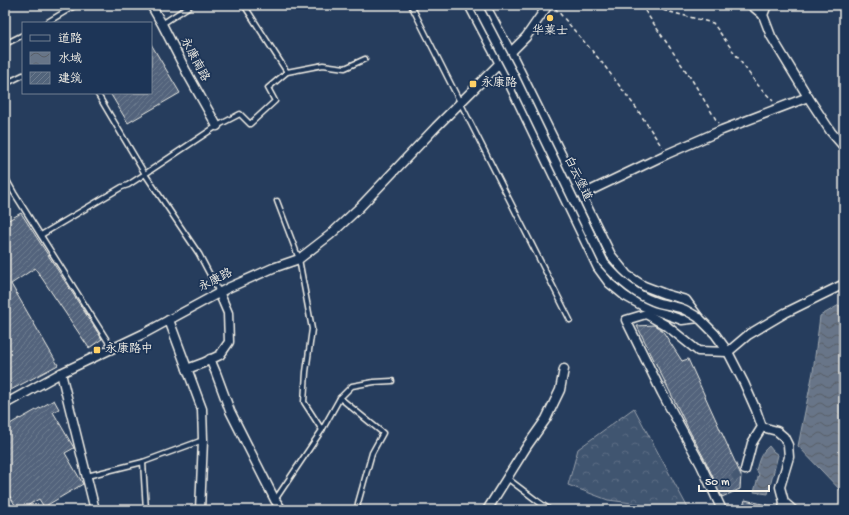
<svg xmlns="http://www.w3.org/2000/svg" width="849" height="515" viewBox="0 0 849 515" font-family="'Gochi Hand','LXGW WenKai TC',sans-serif">
	<style>
		.forest { fill: url(#forest-crowns); stroke: #9aa2ac }
		.water { fill: url(#water-waves); stroke: #9fa7ae }
		.building { fill: url(#building-hatch); stroke: #f4f1e8 }
		.lines { fill: none; stroke-linecap: round; stroke-linejoin: round }
		.minor-tunnel { stroke: #455872; stroke-width: 8; stroke-dasharray: 8 4; stroke-linecap: butt }
		.service-casing { stroke: #f4f1e8; stroke-width: 7 }
		.minor-casing { stroke: #f4f1e8; stroke-width: 11 }
		.path { stroke: #f4f1e8; stroke-width: 1.5; stroke-dasharray: 4 3; stroke-linecap: butt }
		.service { stroke: #1d3557; stroke-width: 4 }
		.minor { stroke: #1d3557; stroke-width: 8 }
		.minor-bridge-casing { stroke: #f4f1e8; stroke-width: 11; stroke-linecap: butt }
		.minor-bridge { stroke: #1d3557; stroke-width: 8 }
		.poi-dot { fill: #ffd166; stroke: #1d3557; stroke-width: 1.5 }
		.labels { text-anchor: middle; dominant-baseline: central; stroke-width: 3.5; stroke-linejoin: round; paint-order: stroke }
		.poi-label { font-size: 12px; fill: #f4f1e8; stroke: #1d3557; text-anchor: start }
		.street-label { font-size: 12px; fill: #f4f1e8; stroke: #1d3557 }
	</style>
	<defs>
		<pattern id="forest-crowns" width="20" height="18" patternUnits="userSpaceOnUse"><rect width="20" height="18" fill="#40546f"/><path d="M2 6a3 3 0 1 1 6 0M12 15a3 3 0 1 1 6 0" fill="none" stroke="#5c6d84"/></pattern>
		<pattern id="water-waves" width="16" height="10" patternUnits="userSpaceOnUse"><rect width="16" height="10" fill="#677588"/><path d="M0 5q4-4 8 0t8 0" fill="none" stroke="#585e67"/></pattern>
		<pattern id="building-hatch" width="6" height="6" patternUnits="userSpaceOnUse"><rect width="6" height="6" fill="#52647b"/><path d="M-1 1l2-2M0 6l6-6M5 7l2-2" fill="none" stroke="#6c7b8e"/></pattern>
	</defs>
	<rect width="100%" height="100%" fill="#263d5d"/>
	<filter id="ink" filterUnits="userSpaceOnUse"><feTurbulence type="fractalNoise" baseFrequency=".025" numOctaves="2"/><feDisplacementMap in="SourceGraphic" scale="8" xChannelSelector="R" yChannelSelector="G"/><feConvolveMatrix kernelMatrix="1 2 1 2 8 2 1 2 1" color-interpolation-filters="sRGB"/></filter>
	<g filter="url(#ink)">
		<!-- forest -->
		<path class="forest" d="M634,408L689,510H645L640,504L608,500L568,485L578,449Z"/>
		<!-- water -->
		<g class="water">
			<path d="M839,305L844,311V494L798,446L813,372L820,316Z"/>
			<path d="M769,446L773,451L778,455L768,494L754,492L759,474L756,470C759,460 760,454 769,446Z"/>
		</g>
		<!-- building -->
		<g class="building">
			<path d="M151,44L180,93L128,123L110,93H151Z"/>
			<path d="M21,213L102,339L89,348L35,268L11,284L58,365L5,393V222Z"/>
			<path d="M654,325L662,330L682,361L688,359L741,475L740,489L722,497L706,462L690,432L637,326Z"/>
			<path d="M54,400L59,409L53,412L74,448L65,453L83,484L44,507L39,499L20,510H18L5,488V427L20,418V419Z"/>
			<path d="M745,500L775,507V510H742Z"/>
		</g>
		<g class="lines">
			<!-- minor-tunnel -->
			<path class="minor-tunnel" d="M713,492L745,470"/>
			<!-- service casing -->
			<g class="service-casing">
				<g id="service">
					<path d="M244,5L287,72"/>
					<path d="M411,5L570,320"/>
					<path d="M46,23L76,5"/>
					<path d="M162,24L191,5"/>
					<path d="M5,44L23,35"/>
					<path d="M5,84L23,75"/>
					<path d="M97,93L145,174L199,254L219,292"/>
					<path d="M5,177L14,193L112,348"/>
					<path d="M277,201L299,259L312,329L306,372L304,402L322,430"/>
					<path d="M41,235L122,187L128,185L145,174L217,126L240,114L250,124L275,101L268,88L287,72L323,65L345,68L365,59"/>
					<path d="M340,398L383,433L372,453L358,503L357,510"/>
					<path d="M143,462L146,510"/>
					<path d="M87,476L143,462L203,440"/>
					<path d="M507,478L536,500L550,510"/>
					<path d="M275,500L322,430L340,398L352,386L374,382L392,381"/>
					<path d="M490,506L495,510"/>
				</g>
			</g>
			<!-- minor casing -->
			<g class="minor-casing">
				<g id="minor">
					<path d="M151,5L162,24L186,71L217,126"/>
					<path d="M469,5L500,64L598,268L609,283L625,296L643,306L682,320L699,318"/>
					<path d="M485,5L511,53L611,255L627,275L644,286L665,294L686,300L699,318L715,334L728,352L744,383L756,410L762,427L752,443L745,470"/>
					<path d="M751,5L763,15"/>
					<path d="M767,5L763,15L771,36L808,97L831,132L844,147"/>
					<path d="M577,197L667,154L722,130L808,97"/>
					<path d="M169,320L202,409L203,440L200,510"/>
					<path d="M210,359L216,373L230,411L275,500L282,510"/>
					<path d="M187,369L203,363L220,355L229,342L228,313L219,292"/>
					<path d="M61,373L95,510"/>
					<path d="M5,404L61,373L143,334L228,288L273,268L299,259L330,235L360,207L436,127L526,37L548,5"/>
					<path d="M762,427L777,431L784,437L788,445L789,457L780,487L784,502L783,510"/>
					<path d="M784,502L793,510"/>
					<path d="M487,510L527,446L546,419L560,390L564,369"/>
					<path d="M722,510L701,465L662,393L626,320L646,314L667,326L698,351L728,352L748,335L785,313L844,284"/>
				</g>
			</g>
			<!-- path -->
			<g class="path">
				<path d="M641,5L692,80L718,123"/>
				<path d="M643,5L713,23L756,83L773,101"/>
				<path d="M555,8L600,60L637,109L662,147"/>
			</g>
			<!-- service -->
			<use href="#service" class="service"/>
			<!-- minor -->
			<use href="#minor" class="minor"/>
			<!-- minor-bridge casing -->
			<g class="minor-bridge-casing">
				<path id="minor-bridge" d="M477,5L513,74L604,263C617,278 634,294 653,301C662,305 673,305 683,309C688,311 694,315 699,318"/>
			</g>
			<!-- minor-bridge -->
			<use href="#minor-bridge" class="minor-bridge"/>
		</g>
	</g>
	<!-- markers -->
	<g class="poi-dot">
		<circle cx="550" cy="18" r="4"/>
		<rect x="469" y="80" width="8" height="8" rx="2"/>
		<rect x="93" y="346" width="8" height="8" rx="2"/>
	</g>
	<g class="labels">
		<!-- poi labels -->
		<g class="poi-label">
			<text x="550" y="32" text-anchor="middle">华莱士</text>
			<text x="481" y="84">永康路</text>
			<text x="105" y="350">永康路中</text>
		</g>
		<!-- street labels -->
		<g class="street-label">
			<text transform="translate(194 60) rotate(62)">永康南路</text>
			<text transform="translate(577 179) rotate(64)">白云堡道</text>
			<text transform="translate(216 281) rotate(-27)">永康路</text>
		</g>
	</g>
	<!-- margin -->
	<rect width="849" height="515" fill="none" stroke="#1d3557" stroke-width="20"/>
	<rect x="10" y="10" width="829" height="495" fill="none" stroke="#f4f1e8" stroke-width="1.5" filter="url(#ink)"/>
	<!-- legend -->
	<rect x="22" y="22" width="130" height="72" fill="#1d3557" stroke="#738091"/>
	<rect x="30" y="35" width="20" height="6" fill="#1d3557" stroke="#738091"/>
	<text x="58" y="42" font-size="12" fill="#f4f1e8">道路</text>
	<rect x="30" y="52" width="20" height="12" fill="url(#water-waves)" stroke="#738091"/>
	<text x="58" y="62" font-size="12" fill="#f4f1e8">水域</text>
	<rect x="30" y="72" width="20" height="12" fill="url(#building-hatch)" stroke="#738091"/>
	<text x="58" y="82" font-size="12" fill="#f4f1e8">建筑</text>
	<!-- scale -->
	<path d="M699 485v6h70v-6" fill="none" stroke="#f4f1e8" stroke-width="2"/>
	<text x="705" y="485" font-size="12" fill="#f4f1e8" stroke="#1d3557" stroke-width="3" paint-order="stroke">50 m</text>
</svg>
